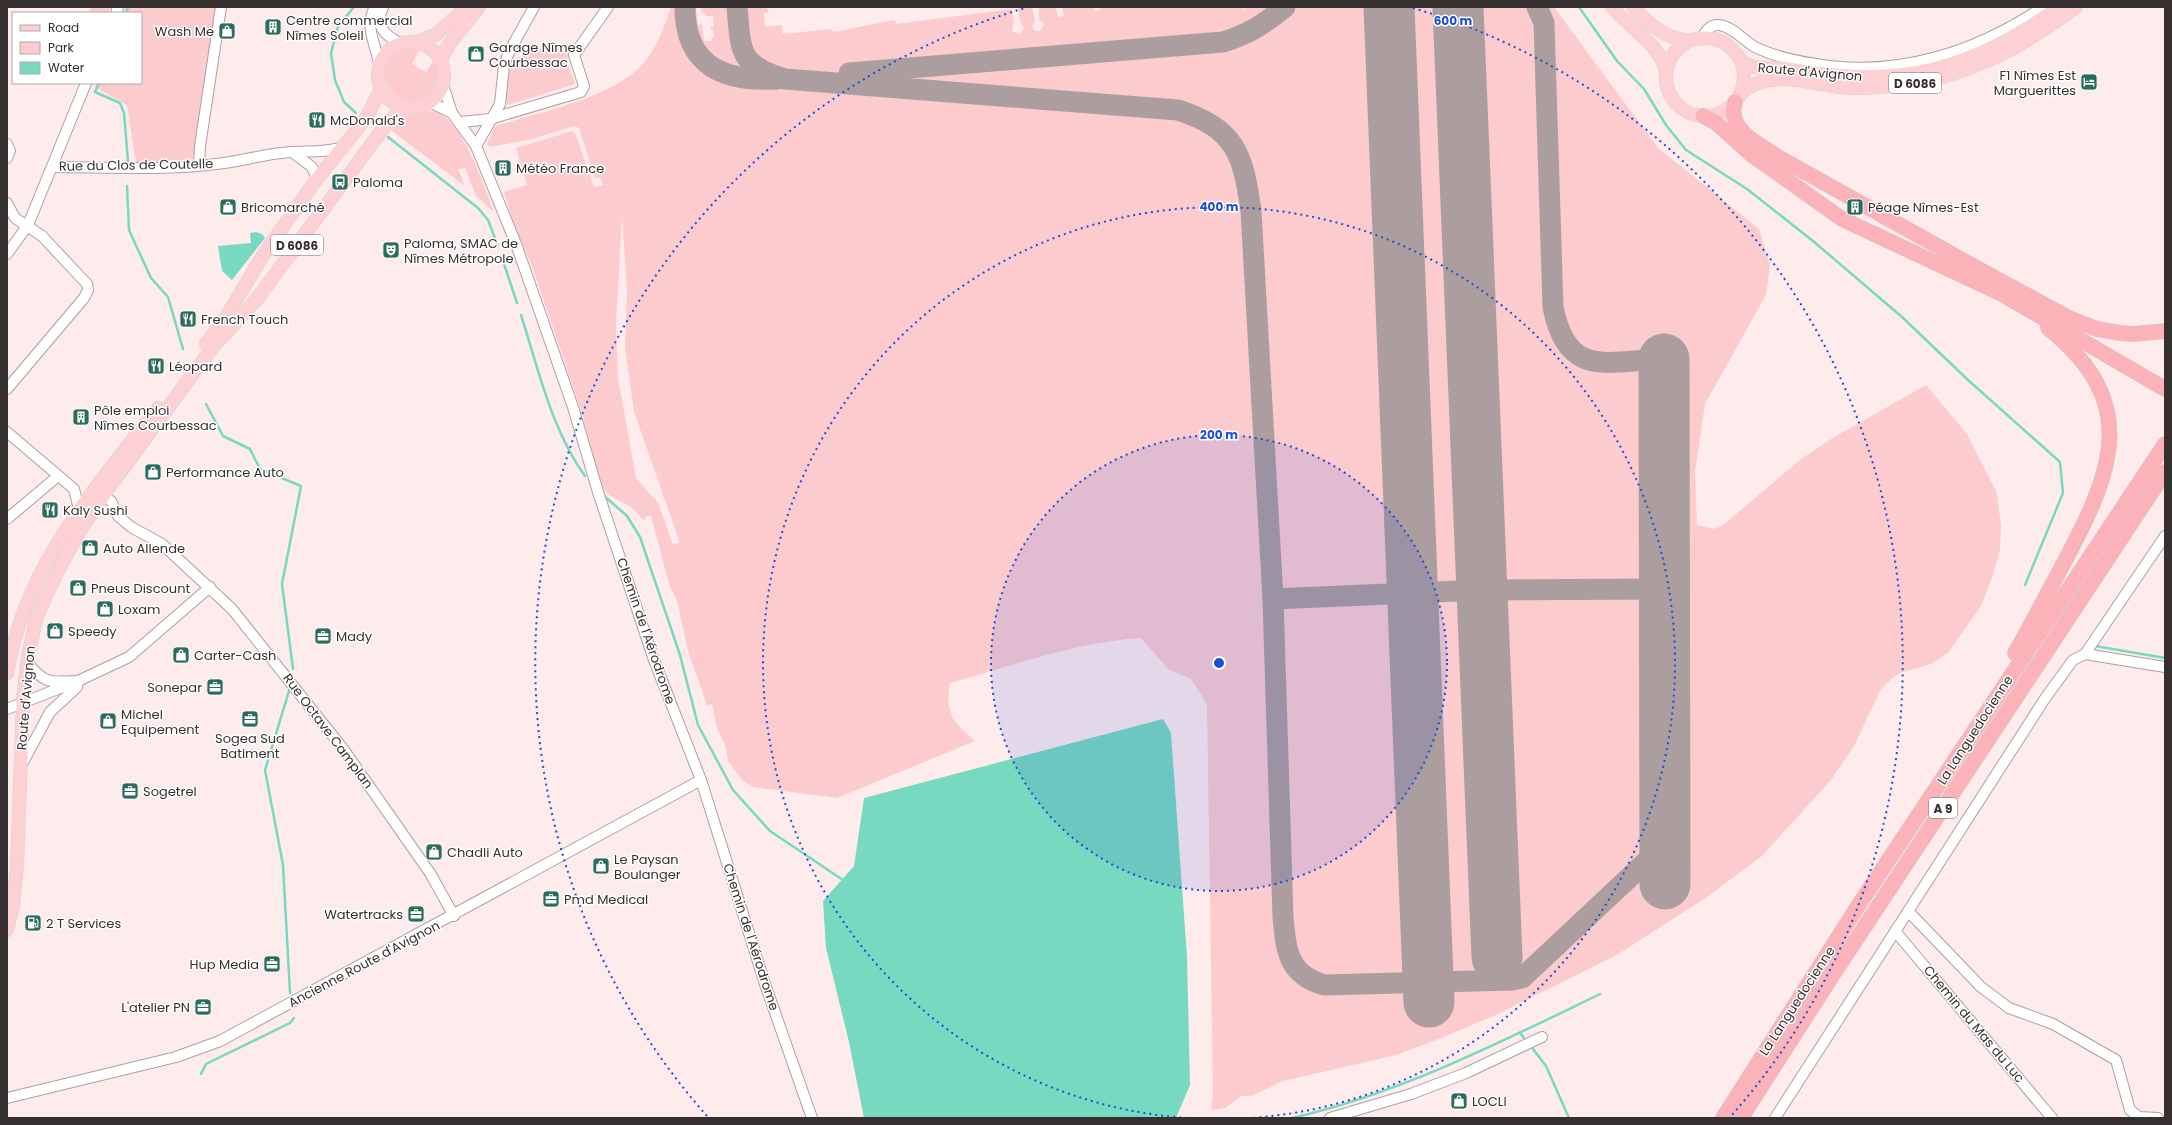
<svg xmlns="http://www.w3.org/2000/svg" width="2172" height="1125" viewBox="0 0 2172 1125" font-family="Poppins,sans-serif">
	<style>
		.green { fill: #fccbce; fill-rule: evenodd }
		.water { fill: #77d9bf }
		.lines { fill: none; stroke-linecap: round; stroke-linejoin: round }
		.stream { stroke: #77d9bf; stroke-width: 2.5 }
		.taxiway { stroke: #ac9e9e; stroke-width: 21 }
		.runway { stroke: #ac9e9e; stroke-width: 51 }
		.minor-casing { stroke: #af9fa0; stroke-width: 12 }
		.major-casing { stroke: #d3d1d1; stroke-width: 14 }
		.highway-casing { stroke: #d3d1d1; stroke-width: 16 }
		.minor { stroke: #fff; stroke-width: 10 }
		.major { stroke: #fdd1d4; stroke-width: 13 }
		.highway { stroke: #fbb2b8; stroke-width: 15 }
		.ring { fill: none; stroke: #1d4ed8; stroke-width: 2; stroke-dasharray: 2 4 }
		.labels { text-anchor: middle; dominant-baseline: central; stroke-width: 3; stroke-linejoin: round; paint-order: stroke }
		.shield { fill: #fff; stroke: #726d6d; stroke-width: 1 }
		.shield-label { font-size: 12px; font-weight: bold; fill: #362f2f }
		.poi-label { font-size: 13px; fill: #362f2f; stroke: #fff; text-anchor: start }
		.street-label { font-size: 13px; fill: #362f2f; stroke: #fff }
		.centre { fill: #1d4ed8; stroke: #fff; stroke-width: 2 }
		.ring-label { font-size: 12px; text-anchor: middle; font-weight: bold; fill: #1d4ed8; stroke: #fff; stroke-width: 3; stroke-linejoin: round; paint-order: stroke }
	</style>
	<rect width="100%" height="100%" fill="#feeced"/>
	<!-- green -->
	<g class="green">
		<path d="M91,7H111L108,13H88Z"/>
		<path d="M125,7H216L193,159L136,163L127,105L95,87L96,83H141V13H123Z"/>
		<path d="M671,7H696L698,25L702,24L704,41H712V38H714L713,31L711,30L710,27H714L713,16H706L704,13H702L701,7H767L769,12L764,13L765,27L782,25V34L832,29L833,32L895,20L896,24L1012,9L1014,23L1012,31L1020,34L1024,28L1020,22L1018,7H1032L1035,21L1032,27L1036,31H1040L1044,24L1039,20V7H1056L1058,17L1064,16L1062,7H1094L1095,11L1100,10V7H1241L1244,9L1248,7H1554L1658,148L1759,229L1770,266L1766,295L1705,404L1695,472L1697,525L1713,529L1722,526L1801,459L1831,439L1926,385L1967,434L1997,493L2001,526L2000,549L1992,578L1981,606L1948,653L1931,664L1900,673L1891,679L1881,689L1854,746L1831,780L1762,856L1707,897L1617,955L1498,1014L1444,1037L1396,1055L1283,1081L1252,1096H1241L1225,1108L1211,1110L1213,1096L1207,704L1191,679L1168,669L1141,638C1076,642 1012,666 950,683C944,713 954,723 975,741L837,798L753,787L742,780L728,761L725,745L717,729L712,704L707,705L688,651L677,601L669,584L651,516H646L644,521L631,507L609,495L598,481L583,416L533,269L513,222L504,192L527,185L516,148L572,131L576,135L594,187L603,185L600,177L595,178L579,128L574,126L532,139L490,147L487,144L495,126C535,114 612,97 641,66C656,50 664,28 671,7ZM622,216L627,290L625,347L634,412L680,543L673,544L658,503L636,478L618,378L616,325Z"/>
		<path d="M411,47L420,49L412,64L426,72L434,60C439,71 440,81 433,92C405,130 352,58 411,47Z"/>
		<path d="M555,48L568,53L567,62L575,84L508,105L506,102V67C523,53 533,49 555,48Z"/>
		<path d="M433,111C461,115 485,188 494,212L476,196L465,168L458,169L465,186L392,131L402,116Z"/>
	</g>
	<!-- water -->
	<g class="water">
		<path d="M256,232L262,234L265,238L232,280L222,271L218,246L251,243L250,233Z"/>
		<path d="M1163,719L1171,733L1187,957L1190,1085L1176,1118H864L849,1042L826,948L823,901L854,866L864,798Z"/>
	</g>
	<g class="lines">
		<!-- stream -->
		<g class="stream">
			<path d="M354,7L338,26L331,53L335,80L344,102L356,113"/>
			<path d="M1579,7L1617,61L1644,89L1666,125L1686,150L1747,189L1813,241L1902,317L1968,380L2060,462L2063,493L2025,585"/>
			<path d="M126,13L128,7"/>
			<path d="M99,83L95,92L120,103L124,113L128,161"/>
			<path d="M388,137L478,208L488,220L498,246"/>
			<path d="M127,186L129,230L151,278L168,297L183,349"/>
			<path d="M502,258L517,303"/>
			<path d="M521,315C538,368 552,431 585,476"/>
			<path d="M206,404L223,436L250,449L260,469L301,486L282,584L293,669"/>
			<path d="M603,495L627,516L640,537L680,655L698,725L733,790L770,831L843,880"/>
			<path d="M2095,646L2165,658"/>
			<path d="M289,691L265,770L283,865L290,993"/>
			<path d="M1520,1033L1524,1038"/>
			<path d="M1533,1049L1546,1066L1569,1118"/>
			<path d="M201,1074L206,1064L290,1023L294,1018"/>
			<path d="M1292,1118C1401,1093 1501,1042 1600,994"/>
		</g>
		<!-- taxiway -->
		<g class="taxiway">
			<path d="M685,7C685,67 725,82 778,79"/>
			<path d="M737,7C741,51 738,65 785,79L1178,110C1236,129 1243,154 1251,211L1273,599L1283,917C1286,949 1287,974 1324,985L1512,980L1522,978L1665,844"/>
			<path d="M1537,7L1544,23L1553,307C1567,379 1607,361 1664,359"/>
			<path d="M849,73L1223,42C1249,34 1264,24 1285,7"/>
			<path d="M1273,599L1481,590L1663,589"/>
			<path d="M1497,957L1498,980"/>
		</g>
		<!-- runway -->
		<g class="runway">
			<path d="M1389,7L1429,1002"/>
			<path d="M1458,7L1497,957"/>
			<path d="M1664,359L1665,884"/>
		</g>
		<!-- minor casing -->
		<g class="minor-casing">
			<g id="minor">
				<path d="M375,7C364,27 376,44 379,64"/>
				<path d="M383,7C374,25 384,35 400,43"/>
				<path d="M116,13L118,7"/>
				<path d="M1701,39C1705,32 1710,24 1719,25C1732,26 1744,41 1755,47C1773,56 1796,61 1816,64C1897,78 1976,52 2043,7"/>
				<path d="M443,85L452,113"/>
				<path d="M430,102L452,113L476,146L516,244L573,407L598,492L654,660L701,780L765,984L812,1118"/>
				<path d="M461,122L490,119L581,92L584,86L574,55L608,7"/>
				<path d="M7,144L10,151L7,158"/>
				<path d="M476,146L500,104L504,65L510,50L534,7"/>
				<path d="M292,152L312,167L317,179"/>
				<path d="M199,165L200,146L221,7"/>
				<path d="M52,167C106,167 162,171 216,164C238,162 260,155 282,153C303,150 323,154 343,147"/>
				<path d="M7,203L15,218L42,236L87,284L88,290L84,298L7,389"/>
				<path d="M7,254L28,225L86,83"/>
				<path d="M7,432L74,489L79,509"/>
				<path d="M111,501L118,516L131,527L162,544L232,609L344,750L430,873L454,916"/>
				<path d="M7,519L58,476"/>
				<path d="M2085,654L2165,667"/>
				<path d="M7,709L78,681L129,657L210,587"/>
				<path d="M22,764L50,712L77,687L78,681C51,682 45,685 27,662"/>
				<path d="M1908,911L1981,987L2009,1008L2053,1024L2116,1060L2130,1110L2139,1117L2158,1118"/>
				<path d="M1895,931L2052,1118"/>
				<path d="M7,1098L176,1057L220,1041L701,780"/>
				<path d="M1330,1118L1411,1094L1466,1073L1542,1037"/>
				<path d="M1775,1118L2046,697L2073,660L2085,654L2165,536"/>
			</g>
		</g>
		<!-- major casing -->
		<g class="major-casing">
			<g id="major">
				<path d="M1612,7C1630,28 1657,42 1666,70"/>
				<path d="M1633,7C1649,24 1668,42 1692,40"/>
				<circle cx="1705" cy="77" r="39"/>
				<circle cx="411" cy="75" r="33"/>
				<path d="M418,42L437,34L466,7"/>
				<path d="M441,59L450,43L479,7"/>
				<path d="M1740,60C1753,72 1772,66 1789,69C1900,89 1967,71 2059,7"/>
				<path d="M1740,94C1771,65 1815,87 1853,88C1877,88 1901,86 1925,81C1984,69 2028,42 2076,7"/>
				<path d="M206,344L226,317L265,252L314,183L366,118L381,89"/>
				<path d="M7,673C25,566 94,490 158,408"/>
				<path d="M7,930L13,905L17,865L23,703L27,662L36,619L46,596L62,563L83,526L108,489L212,348L257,299L382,130L403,107"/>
			</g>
		</g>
		<!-- highway casing -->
		<g class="highway-casing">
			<g id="highway">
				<path d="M1735,102C1726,130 1759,144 1778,157L1973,266L2071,319L2097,329L2120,333L2133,334L2165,331"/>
				<path d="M1703,116L1715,122L1752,155L1842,219L2002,294L2165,389"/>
				<path d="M2015,653C2033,622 2049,590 2066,559C2114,468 2140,402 2048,328"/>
				<path d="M1723,1118L1858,906L2165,444"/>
				<path d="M1741,1118L1832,976L2165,472"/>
			</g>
		</g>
		<!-- minor -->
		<use href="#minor" class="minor"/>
		<!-- major -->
		<use href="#major" class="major"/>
		<!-- highway -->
		<use href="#highway" class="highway"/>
	</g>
	<!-- distance rings -->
	<circle cx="1219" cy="663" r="228" fill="#1d4ed8" fill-opacity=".12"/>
	<g class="ring">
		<circle cx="1219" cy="663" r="228"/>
		<path d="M1187 1118A456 456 0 1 1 1251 1118"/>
		<path d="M707 1116A683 683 0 0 1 1025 8M1413 8A683 683 0 0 1 1731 1116"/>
	</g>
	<!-- icons -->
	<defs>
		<g id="building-square" transform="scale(0.9)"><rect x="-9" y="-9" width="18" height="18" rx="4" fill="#2b6d5d" stroke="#fff"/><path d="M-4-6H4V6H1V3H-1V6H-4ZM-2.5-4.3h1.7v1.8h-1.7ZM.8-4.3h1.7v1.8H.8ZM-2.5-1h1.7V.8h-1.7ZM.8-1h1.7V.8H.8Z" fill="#fff"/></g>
		<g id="shop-square" transform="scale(0.9)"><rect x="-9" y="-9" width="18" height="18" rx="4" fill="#2b6d5d" stroke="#fff"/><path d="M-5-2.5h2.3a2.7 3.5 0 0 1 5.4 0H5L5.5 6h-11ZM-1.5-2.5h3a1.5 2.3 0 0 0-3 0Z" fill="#fff"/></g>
		<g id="hotel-square" transform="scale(0.9)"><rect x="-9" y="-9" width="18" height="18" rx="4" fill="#2b6d5d" stroke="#fff"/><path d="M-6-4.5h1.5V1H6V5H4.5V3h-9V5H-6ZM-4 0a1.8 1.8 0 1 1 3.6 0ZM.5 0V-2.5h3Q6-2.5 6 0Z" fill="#fff"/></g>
		<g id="restaurant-square" transform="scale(0.9)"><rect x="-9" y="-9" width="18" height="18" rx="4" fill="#2b6d5d" stroke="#fff"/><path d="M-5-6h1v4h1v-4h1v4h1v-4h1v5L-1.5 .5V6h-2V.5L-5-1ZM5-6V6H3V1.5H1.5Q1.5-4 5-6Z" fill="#fff"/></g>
		<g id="bus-square" transform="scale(0.9)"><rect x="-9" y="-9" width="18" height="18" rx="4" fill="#2b6d5d" stroke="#fff"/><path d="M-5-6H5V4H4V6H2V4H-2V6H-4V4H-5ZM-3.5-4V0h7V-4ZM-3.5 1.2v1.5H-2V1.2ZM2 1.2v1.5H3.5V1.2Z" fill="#fff"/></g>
		<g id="theatre-square" transform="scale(0.9)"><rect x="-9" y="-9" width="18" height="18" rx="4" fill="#2b6d5d" stroke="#fff"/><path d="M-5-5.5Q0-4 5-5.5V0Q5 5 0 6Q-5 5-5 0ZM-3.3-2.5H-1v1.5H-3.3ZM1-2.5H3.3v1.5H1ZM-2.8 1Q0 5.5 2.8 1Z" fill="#fff"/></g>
		<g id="office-square" transform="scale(0.9)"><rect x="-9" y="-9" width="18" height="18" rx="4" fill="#2b6d5d" stroke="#fff"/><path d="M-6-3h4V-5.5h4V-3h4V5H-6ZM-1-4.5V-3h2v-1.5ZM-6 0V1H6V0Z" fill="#fff"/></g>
		<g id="fuel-square" transform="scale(0.9)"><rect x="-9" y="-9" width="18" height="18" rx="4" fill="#2b6d5d" stroke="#fff"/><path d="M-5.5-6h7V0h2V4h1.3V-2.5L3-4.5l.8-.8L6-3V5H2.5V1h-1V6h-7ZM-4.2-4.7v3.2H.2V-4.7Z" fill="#fff"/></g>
	</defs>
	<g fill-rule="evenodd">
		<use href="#building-square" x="273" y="27"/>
		<use href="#shop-square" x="227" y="31"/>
		<use href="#shop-square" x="476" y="54"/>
		<use href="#hotel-square" x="2089" y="82"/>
		<use href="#restaurant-square" x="317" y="120"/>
		<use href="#building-square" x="503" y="168"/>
		<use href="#bus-square" x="340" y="182"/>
		<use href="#shop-square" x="228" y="207"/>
		<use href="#building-square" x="1855" y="207"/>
		<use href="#theatre-square" x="391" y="250"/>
		<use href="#restaurant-square" x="188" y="319"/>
		<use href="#restaurant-square" x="156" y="366"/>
		<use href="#building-square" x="81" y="417"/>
		<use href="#shop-square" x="153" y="472"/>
		<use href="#restaurant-square" x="50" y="510"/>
		<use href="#shop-square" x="90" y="548"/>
		<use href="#shop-square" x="78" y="588"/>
		<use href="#shop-square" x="105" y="609"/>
		<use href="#shop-square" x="55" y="631"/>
		<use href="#office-square" x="323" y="636"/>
		<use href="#shop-square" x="181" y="655"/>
		<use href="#office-square" x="215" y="687"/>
		<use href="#office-square" x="250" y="719"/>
		<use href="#shop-square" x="108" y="721"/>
		<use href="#office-square" x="130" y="791"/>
		<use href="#shop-square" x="434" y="852"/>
		<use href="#shop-square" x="601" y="866"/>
		<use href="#office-square" x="551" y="899"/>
		<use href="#office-square" x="416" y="914"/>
		<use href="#fuel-square" x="33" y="923"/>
		<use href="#office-square" x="272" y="964"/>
		<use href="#office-square" x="203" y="1007"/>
		<use href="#shop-square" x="1459" y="1101"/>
	</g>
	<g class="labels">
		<!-- shield labels -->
		<g class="shield">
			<rect x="1889" y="73" width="52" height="20" rx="3"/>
			<rect x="271" y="235" width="52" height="20" rx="3"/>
			<rect x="1929" y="798" width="28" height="20" rx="3"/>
		</g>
		<g class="shield-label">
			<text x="1915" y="83">D 6086</text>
			<text x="297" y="245">D 6086</text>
			<text x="1943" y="808">A 9</text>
		</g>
		<!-- poi labels -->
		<g class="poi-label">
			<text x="286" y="20">Centre commercial<tspan x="286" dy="15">Nîmes Soleil</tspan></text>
			<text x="214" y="31" text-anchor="end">Wash Me</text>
			<text x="489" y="47">Garage Nîmes<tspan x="489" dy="15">Courbessac</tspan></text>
			<text x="2076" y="75" text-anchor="end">F1 Nîmes Est<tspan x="2076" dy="15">Marguerittes</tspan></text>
			<text x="330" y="120">McDonald's</text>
			<text x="516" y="168">Météo France</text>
			<text x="353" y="182">Paloma</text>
			<text x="241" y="207">Bricomarché</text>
			<text x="1868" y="207">Péage Nîmes-Est</text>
			<text x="404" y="243">Paloma, SMAC de<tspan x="404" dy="15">Nîmes Métropole</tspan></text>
			<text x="201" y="319">French Touch</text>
			<text x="169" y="366">Léopard</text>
			<text x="94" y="410">Pôle emploi<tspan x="94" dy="15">Nîmes Courbessac</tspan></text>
			<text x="166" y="472">Performance Auto</text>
			<text x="63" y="510">Kaly Sushi</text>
			<text x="103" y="548">Auto Allende</text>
			<text x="91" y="588">Pneus Discount</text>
			<text x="118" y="609">Loxam</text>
			<text x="68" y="631">Speedy</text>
			<text x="336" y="636">Mady</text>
			<text x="194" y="655">Carter-Cash</text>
			<text x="202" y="687" text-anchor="end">Sonepar</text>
			<text x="121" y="714">Michel<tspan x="121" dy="15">Equipement</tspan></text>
			<text x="250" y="738" text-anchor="middle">Sogea Sud<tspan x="250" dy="15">Batiment</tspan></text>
			<text x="143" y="791">Sogetrel</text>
			<text x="447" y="852">Chadli Auto</text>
			<text x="614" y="859">Le Paysan<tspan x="614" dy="15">Boulanger</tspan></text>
			<text x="564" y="899">Pmd Medical</text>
			<text x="403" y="914" text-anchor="end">Watertracks</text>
			<text x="46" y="923">2 T Services</text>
			<text x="259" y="964" text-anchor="end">Hup Media</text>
			<text x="190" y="1007" text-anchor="end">L'atelier PN</text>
			<text x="1472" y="1101">LOCLI</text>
		</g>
		<!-- street labels -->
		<g class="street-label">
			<text transform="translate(1810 72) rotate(5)">Route d'Avignon</text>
			<text transform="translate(136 165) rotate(-1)">Rue du Clos de Coutelle</text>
			<text transform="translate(646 631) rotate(71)">Chemin de l'Aérodrome</text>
			<text transform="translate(26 698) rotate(-85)">Route d'Avignon</text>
			<text transform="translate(1975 730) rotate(-57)">La Languedocienne</text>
			<text transform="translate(328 731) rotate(53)">Rue Octave Camplan</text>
			<text transform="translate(751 937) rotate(72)">Chemin de l'Aérodrome</text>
			<text transform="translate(364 964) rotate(-28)">Ancienne Route d'Avignon</text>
			<text transform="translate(1797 1001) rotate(-57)">La Languedocienne</text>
			<text transform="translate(1974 1024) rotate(50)">Chemin du Mas du Luc</text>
		</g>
	</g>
	<circle cx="1219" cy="663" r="6" class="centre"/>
	<g class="ring-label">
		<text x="1453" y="25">600 m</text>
		<text x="1219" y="211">400 m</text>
		<text x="1219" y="439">200 m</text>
	</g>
	<!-- border -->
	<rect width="2172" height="1125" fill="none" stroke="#362f2f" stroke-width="16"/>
	<!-- legend -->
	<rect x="12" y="12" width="130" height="72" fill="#ffffff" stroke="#afacac"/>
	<rect x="20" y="25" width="20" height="6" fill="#fdd1d4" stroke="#afacac"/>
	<text x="48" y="32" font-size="12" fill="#362f2f">Road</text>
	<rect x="20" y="42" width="20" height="12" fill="#fccbce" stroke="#afacac"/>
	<text x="48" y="52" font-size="12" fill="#362f2f">Park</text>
	<rect x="20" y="62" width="20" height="12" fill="#77d9bf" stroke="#afacac"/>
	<text x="48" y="72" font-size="12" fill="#362f2f">Water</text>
</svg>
